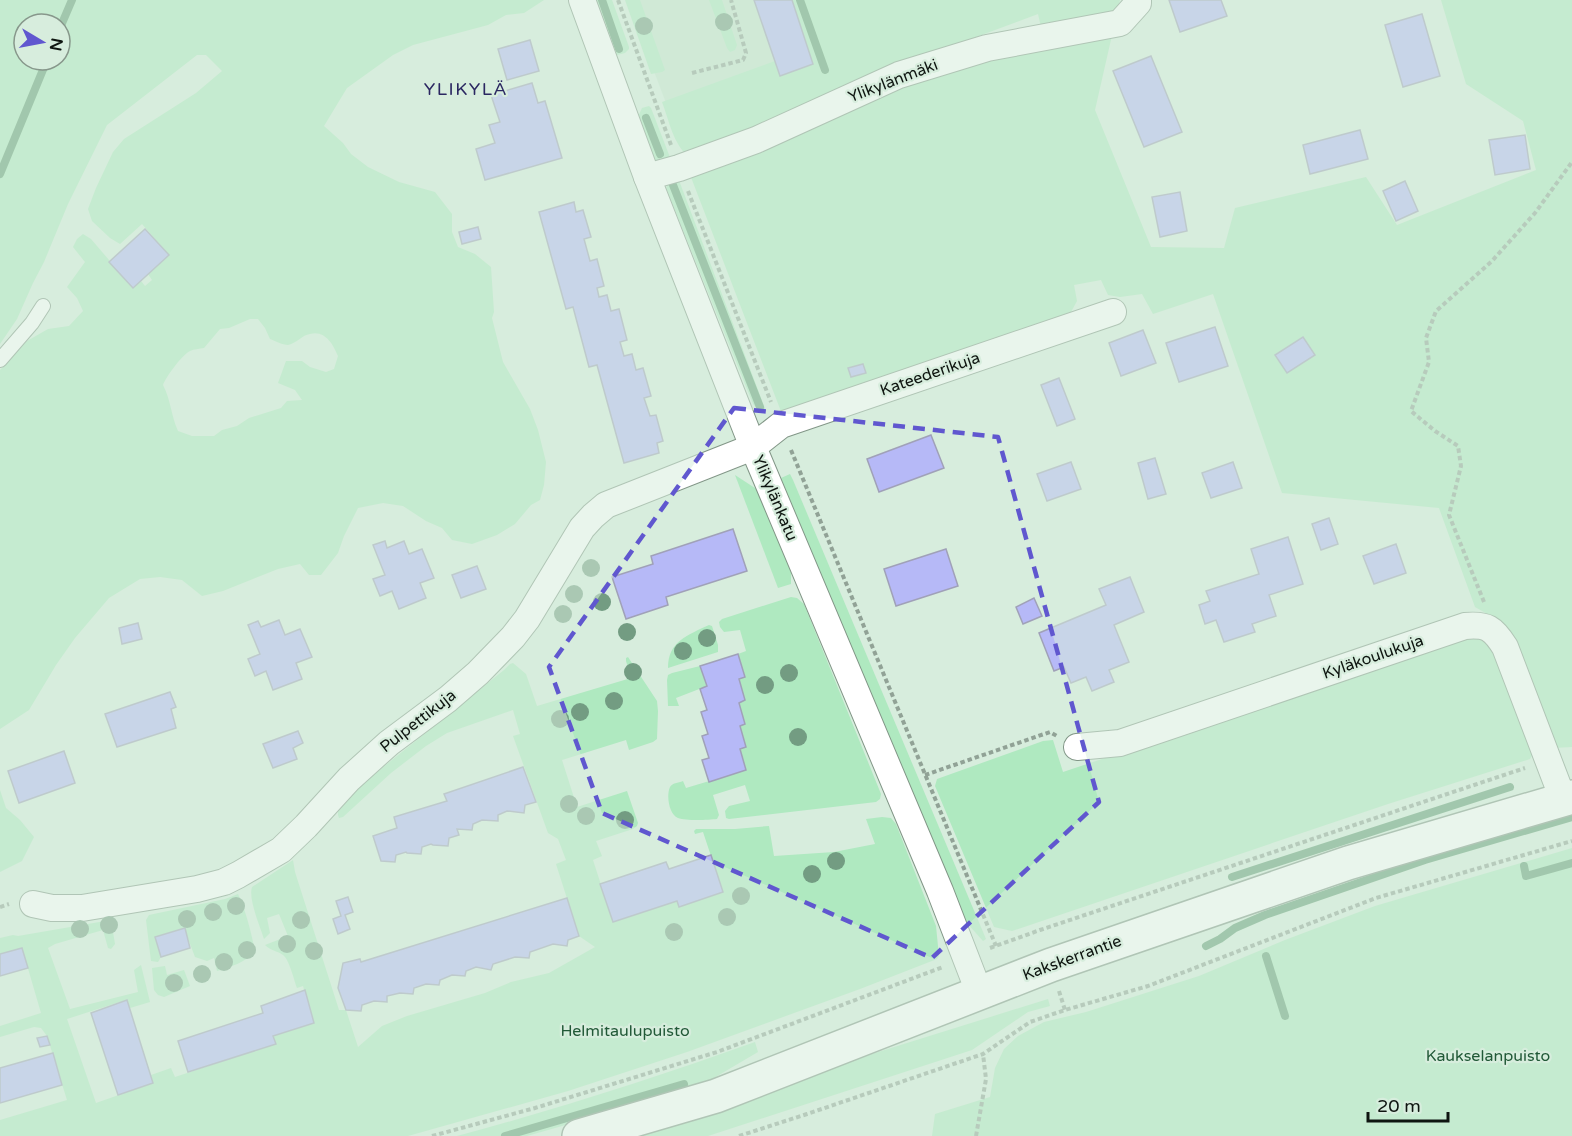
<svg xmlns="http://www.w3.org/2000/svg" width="1572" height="1136" viewBox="0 0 1572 1136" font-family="'Varela Round',sans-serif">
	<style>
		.built { fill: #c7e5cf }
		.green { fill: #afe9c0; fill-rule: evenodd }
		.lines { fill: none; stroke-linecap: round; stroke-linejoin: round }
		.stream { stroke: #619a73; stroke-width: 8 }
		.building { fill: #b6b9f7; stroke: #a0a1b8; stroke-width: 1.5 }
		.lane-casing { stroke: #829687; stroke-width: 16 }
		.street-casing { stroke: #829687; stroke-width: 28 }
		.secondary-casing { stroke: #829687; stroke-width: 36 }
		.path { stroke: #91a296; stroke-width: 4; stroke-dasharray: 4.5 3; stroke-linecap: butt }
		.lane { stroke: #fff; stroke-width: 14 }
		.street { stroke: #fff; stroke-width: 26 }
		.secondary { stroke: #fff; stroke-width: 33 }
		.tree { fill: #739c82 }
		.marked { fill: none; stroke: #6057cf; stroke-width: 4.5; stroke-dasharray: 12 8; stroke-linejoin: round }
		.labels { text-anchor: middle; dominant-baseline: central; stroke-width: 4.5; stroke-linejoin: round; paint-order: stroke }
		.street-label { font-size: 16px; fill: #0e1510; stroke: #d7eddd }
		.park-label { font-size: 16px; fill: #215937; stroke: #d7eddd }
		.neighbourhood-label { font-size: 18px; letter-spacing: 1.5px; fill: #2b2761; stroke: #d7eddd }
	</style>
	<rect width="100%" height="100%" fill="#d7eddd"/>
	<!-- built -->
	<path class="built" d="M627,0H802L829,73L680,140Z"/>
	<!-- green -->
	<g class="green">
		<path d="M0,0H544L524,13L506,15L488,25L413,45L393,55L347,88L324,126L343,143L351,154L368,167L399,182L435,192L452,214V232L458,247L475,254L491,267L494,312L492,318L503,362L530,409L538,430L546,462L544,485L540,500L531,505L515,524L497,535L472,544L452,540L442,528L426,521L403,506L383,503L358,508L344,536L338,553L321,575H309L300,564L278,569L223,591L202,596L182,580L160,577L140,579L109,598L75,638L56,665L29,710L0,729V370L27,341L48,329L69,326L83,311L77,298L67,287L85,262L73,247L77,239L83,234L91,239L133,288L141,281L145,286L152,280L148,274L169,255L142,224L120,244L110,238L92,221L88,209L96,188L113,152L124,139L196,93L222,71L206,55H197L107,125L68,204L44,262L33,283L17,319L0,344ZM24,24H60V60H24ZM250,319H258L265,328L270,339C275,341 283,345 288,345C297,343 302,335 310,334C325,330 333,344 338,356L334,369L326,372L310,367L302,361H286L278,383L295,390L302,400L287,401L281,408L249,418L237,426L222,430L214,436H192L178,431C171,416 171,400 163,385C166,377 181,356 190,351C194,349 199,349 204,348L220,329L229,328Z"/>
		<path d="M595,0H612L629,47V49L625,53L617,55L613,52Z"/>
		<path d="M625,0H640L665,70L662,72L651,74Z"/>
		<path d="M709,0H722L737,45L735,50L730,52L727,48Z"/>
		<path d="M792,0H1120L1095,110L1151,247L1224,248L1235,208L1366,177L1397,225L1536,170L1523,121L1466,84L1441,0H1572V747L1553,748L1496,619L1475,607L1439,508L1282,493L1213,294L1153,314L1142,294L1120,297L1108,295L1101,280L1074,285L1077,301L1071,312L813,402L782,414L689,172L965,61L1045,44L1038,14L836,89L828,101L689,157C673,144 669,120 662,102L775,61L779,74L813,64Z"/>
		<path d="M649,106L651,108L671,160L660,162L655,160L637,119L642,108Z"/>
		<path d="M677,175L766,411H759L753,404L666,188L670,181Z"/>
		<path d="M790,474L793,480L986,939L983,941L967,923L922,823L781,478Z"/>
		<path d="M735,475L758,490L791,572V584L778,588Z"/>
		<path d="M791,597L797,598L804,604L881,794L880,799L876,802L729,819L726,818L725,811L729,806L750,801L745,785L713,795L719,815L717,819C708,820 686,821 678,818C669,815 666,795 670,787C672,783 678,783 683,781L686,788L746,770L740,749L746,747L740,726L745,724L739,703L745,700L739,679L745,676L738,654L746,651L740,630L724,632L720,627L719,622L722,619Z"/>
		<path d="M709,625L712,626L718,645V652L668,668C668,641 688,635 709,625Z"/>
		<path d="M1474,637L1492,645L1533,753L1530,759L1388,804L1012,931L994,927L935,786L937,779L1043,741L1053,740L1063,772L1464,638Z"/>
		<path d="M628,657L657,701L658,711L657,739L653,742L629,750L626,740L562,760L577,807L627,791L638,823L637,826L633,829L596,841L602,856L593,860L613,922L677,901L679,907L723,892L703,832L695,834L694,831L696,829H735L769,826L774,856L834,852L875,844L866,819L882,817L891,818L896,824L936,926L939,956L937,959L860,989L687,1052L568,1091L408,1136H0V1120L67,1100L47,1036L41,1028L34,1027L0,1037V1026L41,1013L22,948L0,954V938L13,935L18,936L111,920L115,944L111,949L108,948L103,930L55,944L48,948L70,1009L138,992L134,970L141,965L150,1002L130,1008L126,1000L67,1019L96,1103L153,1083L151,1075L171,1068L175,1077L275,1044L273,1036L314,1023L303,986L297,988C294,980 289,959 283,955C278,951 271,951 265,945L288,936L279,914L267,918L270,933L264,939C260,926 248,899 252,887L293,860L295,872L339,1010H346L358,1047L382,1026L407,1016L485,993L511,982L549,973L595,947L579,936L556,864L566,860L558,839L548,833L513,736L520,734L513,710L447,733L426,746L391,773L343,817L339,818L338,815V811L353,793L382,768L504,670L510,664L513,663L526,674L537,706L631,678L626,661V658Z"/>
		<path d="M700,666L707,686L676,698L679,706H668L667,680L668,675L672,673Z"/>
		<path d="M0,790L6,808L20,820L34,837L22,861L0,872Z"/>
		<path d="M1572,848V1136H932L935,1114L990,1097L995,1068L1004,1049L1018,1036L1044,1022L1086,1012L1199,976L1285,940L1375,906Z"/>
		<path d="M238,894C246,911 251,932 255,951C247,962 230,967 217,971L214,958L207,961L195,957L184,928L155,937L161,957L158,962L151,961L146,920L149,915L225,899Z"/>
		<path d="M165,966L167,975L184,970L190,986L164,997L158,995L154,990L152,968Z"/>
		<path d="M1048,999L1050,1006L1028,1012L972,1050L708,1136H609Z"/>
		<path d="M755,1042L758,1052L707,1082L671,1095L527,1136H457C558,1109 657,1077 755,1042Z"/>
	</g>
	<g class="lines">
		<!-- stream -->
		<g class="stream">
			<path d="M602,0L619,49"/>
			<path d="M800,0L825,70"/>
			<path d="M60,28L72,0"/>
			<path d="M646,118L660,154"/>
			<path d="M0,174L47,60"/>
			<path d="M673,185L760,407"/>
			<path d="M1524,866L1526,876L1572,863"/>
			<path d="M1232,877L1510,787"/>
			<path d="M1206,946L1220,939L1235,928L1265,915L1425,860L1572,817"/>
			<path d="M1266,956L1285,1016"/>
			<path d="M505,1136L684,1084"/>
		</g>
	</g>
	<!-- building -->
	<g class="building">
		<path d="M754,0H792L813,64L780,76Z"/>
		<path d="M1169,0H1221L1227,16L1180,32Z"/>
		<path d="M1422,14L1440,76L1403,87L1385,25Z"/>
		<path d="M530,40L539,71L507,80L498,49Z"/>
		<path d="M1151,56L1182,132L1144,147L1113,71Z"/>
		<path d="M532,83L538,103L545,101L562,158L485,180L476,149L495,143L489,125L500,122L491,95Z"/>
		<path d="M1360,130L1368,159L1310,174L1303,145Z"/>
		<path d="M1525,135L1530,169L1495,175L1489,140Z"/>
		<path d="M1405,181L1418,211L1396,221L1383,191Z"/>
		<path d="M1180,192L1187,231L1160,237L1152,197Z"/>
		<path d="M574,202L576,212L583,210L591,237L584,239L590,261L597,259L604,286L597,288L599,297L607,295L611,311L619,309L627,340L620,342L624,356L632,354L636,370L643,368L651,396L644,398L650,416L656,415L663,441L657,443L659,453L624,463L597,365L589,367L573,307L566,309L539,212Z"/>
		<path d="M478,227L481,239L462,244L459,232Z"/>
		<path d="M145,229L169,255L133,288L109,262Z"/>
		<path d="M1215,327L1228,366L1179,382L1166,343Z"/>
		<path d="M1143,330L1156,363L1121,376L1109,343Z"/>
		<path d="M1303,337L1315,355L1287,373L1275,355Z"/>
		<path d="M863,364L866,373L851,377L848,368Z"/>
		<path d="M1059,378L1075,419L1057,426L1041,385Z"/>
		<path d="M931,435L944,468L879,492L867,459Z"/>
		<path d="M1155,458L1166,494L1148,499L1138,463Z"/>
		<path d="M1071,462L1081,489L1047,501L1037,474Z"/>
		<path d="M1233,462L1242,488L1211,498L1202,473Z"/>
		<path d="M1329,518L1338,544L1321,550L1312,524Z"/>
		<path d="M733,529L747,571L666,597L668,605L626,619L612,577L653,564L651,556Z"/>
		<path d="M1288,537L1303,584L1269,595L1276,616L1252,624L1255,632L1224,642L1216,620L1205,624L1199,605L1210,601L1206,591L1259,574L1251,549Z"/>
		<path d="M385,541L387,548L404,541L409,554L422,549L434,578L420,583L426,598L399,609L392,591L380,596L373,579L385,575L373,545Z"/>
		<path d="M1396,544L1406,573L1374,584L1363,556Z"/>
		<path d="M946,549L958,586L896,606L884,569Z"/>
		<path d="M477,566L486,589L461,598L452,575Z"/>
		<path d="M1130,577L1144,612L1114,625L1129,662L1109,670L1114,682L1092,691L1086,677L1071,683L1064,667L1054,671L1039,633L1106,605L1099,589Z"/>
		<path d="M1034,598L1042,616L1023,624L1016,607Z"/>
		<path d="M279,620L285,635L300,629L312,657L296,663L302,679L273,690L266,671L255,676L248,659L260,654L248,625L258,621L261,627Z"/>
		<path d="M138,623L142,639L122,644L119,628Z"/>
		<path d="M738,654L745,677L739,679L745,700L739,703L745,724L740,726L746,747L740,749L746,770L709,782L702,760L709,758L702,736L708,734L701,712L707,710L700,689L707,686L700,666Z"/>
		<path d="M170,692L176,707L171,709L176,728L117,747L105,714Z"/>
		<path d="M298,731L303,743L293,748L297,759L273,768L263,744Z"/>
		<path d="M64,751L75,783L19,803L8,771Z"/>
		<path d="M523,767L536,802L525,805L524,813L507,811L498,815V821L482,820L473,824L472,830L457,829L459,835L449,838L448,846L433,845L431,844L422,847L421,854L407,853L406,852L396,855L395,862L381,861L373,836L397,828L394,817L447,801L444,794Z"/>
		<path d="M711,855L723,892L679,907L677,901L613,922L600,884L666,862L669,869Z"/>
		<path d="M348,897L353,912L345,915L350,929L338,934L333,919L341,916L336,901Z"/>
		<path d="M567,898L579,936L568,940L567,946L553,944L530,952L529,958L515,957L493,964L491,970L476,967L466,971L465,976L452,975L440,980L439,985L426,984L414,988L413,994L400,993L387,996V1002L374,1001L362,1005L361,1011L346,1010L338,988L343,963L360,959L361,962Z"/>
		<path d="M185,928L190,948L161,957L155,937Z"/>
		<path d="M22,948L28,968L0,976V954Z"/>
		<path d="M305,990L314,1023L273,1036L276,1044L188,1072L178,1041L263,1013L261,1006Z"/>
		<path d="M127,1000L153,1083L118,1095L91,1013Z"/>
		<path d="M47,1036L50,1045L40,1047L37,1038Z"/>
		<path d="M53,1053L62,1085L0,1103V1068Z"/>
	</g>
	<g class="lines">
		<!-- lane casing -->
		<g class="lane-casing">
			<path id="lane" d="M0,360L32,323L43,306"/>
		</g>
		<!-- street casing -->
		<g class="street-casing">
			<g id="street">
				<path d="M582,0L647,177L753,447L940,891L979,992"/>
				<path d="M647,177L679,168L756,140L899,75L987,48L1120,23L1138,3V0"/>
				<path d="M1077,747L1120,743L1465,626C1487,624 1493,628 1505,647L1563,799"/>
				<path d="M33,904L52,908H82L197,889L224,882L238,875L281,850L306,826L349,779L389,743L448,699L478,673L513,637L527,619L582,528L593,516L606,505L753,447L781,425L1113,312"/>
			</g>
		</g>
		<!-- secondary casing -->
		<g class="secondary-casing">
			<path id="secondary" d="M579,1136L716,1096L1051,965L1348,863L1572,797"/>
		</g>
		<!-- path -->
		<g class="path">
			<path d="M618,0L671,145"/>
			<path d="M692,73L743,60L746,53L731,0"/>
			<path d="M688,191L771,402"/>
			<path d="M791,450L996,946"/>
			<path d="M1484,602L1449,515L1461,466L1458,446L1435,431L1411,411L1429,362L1426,338L1436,311L1492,261L1535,213L1572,162"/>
			<path d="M925,775L1050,732L1057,736"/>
			<path d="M0,907L9,904"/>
			<path d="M990,948L1040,930L1525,768"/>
			<path d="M1059,991L1065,1010"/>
			<path d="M432,1136L535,1108L717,1052L943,967"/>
			<path d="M739,1136L807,1114L983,1054L1030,1022L1065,1010L1148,986L1376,898L1572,841"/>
			<path d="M976,1136L986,1079L983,1054"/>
		</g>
		<!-- lane -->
		<use href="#lane" class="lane"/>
		<!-- street -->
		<use href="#street" class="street"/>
		<!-- secondary -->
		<use href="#secondary" class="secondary"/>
	</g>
	<!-- trees -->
	<g class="tree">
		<circle cx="724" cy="22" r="9"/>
		<circle cx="644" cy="26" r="9"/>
		<circle cx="591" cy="568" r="9"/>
		<circle cx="574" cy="594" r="9"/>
		<circle cx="602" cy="602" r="9"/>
		<circle cx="563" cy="614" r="9"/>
		<circle cx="627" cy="632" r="9"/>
		<circle cx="707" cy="638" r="9"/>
		<circle cx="683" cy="651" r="9"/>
		<circle cx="633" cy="672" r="9"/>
		<circle cx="789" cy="673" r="9"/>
		<circle cx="765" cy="685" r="9"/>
		<circle cx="614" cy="701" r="9"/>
		<circle cx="580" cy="712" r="9"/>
		<circle cx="560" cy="719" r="9"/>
		<circle cx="798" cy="737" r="9"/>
		<circle cx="569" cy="804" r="9"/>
		<circle cx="586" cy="816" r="9"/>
		<circle cx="625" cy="820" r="9"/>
		<circle cx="836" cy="861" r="9"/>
		<circle cx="812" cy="874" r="9"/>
		<circle cx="741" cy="896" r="9"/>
		<circle cx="236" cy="906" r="9"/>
		<circle cx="213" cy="912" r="9"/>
		<circle cx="727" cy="917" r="9"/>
		<circle cx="187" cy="919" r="9"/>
		<circle cx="301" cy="920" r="9"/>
		<circle cx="109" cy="925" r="9"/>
		<circle cx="80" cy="929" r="9"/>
		<circle cx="674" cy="932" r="9"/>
		<circle cx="287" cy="944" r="9"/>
		<circle cx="247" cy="950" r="9"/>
		<circle cx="314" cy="951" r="9"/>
		<circle cx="224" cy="962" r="9"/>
		<circle cx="202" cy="974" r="9"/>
		<circle cx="174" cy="983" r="9"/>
	</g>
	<!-- marked area -->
	<path d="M0 0H1572V1136H0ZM734,408L998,437L1099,802L932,958L602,813L549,667Z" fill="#d7eddd" fill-opacity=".55" fill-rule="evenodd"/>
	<path class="marked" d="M734,408L998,437L1099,802L932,958L602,813L549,667Z"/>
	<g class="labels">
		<!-- street labels -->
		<g class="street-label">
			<text transform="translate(893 81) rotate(-21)">Ylikylänmäki</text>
			<text transform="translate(930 374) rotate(-19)">Kateederikuja</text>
			<text transform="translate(775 498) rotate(67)">Ylikylänkatu</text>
			<text transform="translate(1373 657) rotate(-19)">Kyläkoulukuja</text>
			<text transform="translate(418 721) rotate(-38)">Pulpettikuja</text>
			<text transform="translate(1072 958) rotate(-20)">Kakskerrantie</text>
		</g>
		<!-- park labels -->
		<g class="park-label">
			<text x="625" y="1031">Helmitaulupuisto</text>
			<text x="1488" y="1056">Kaukselanpuisto</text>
		</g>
		<!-- neighbourhood labels -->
		<g class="neighbourhood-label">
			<text x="466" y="89">YLIKYLÄ</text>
		</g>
	</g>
	<!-- north arrow -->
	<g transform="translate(42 42) rotate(100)"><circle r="28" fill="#d7eddd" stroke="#87978b" stroke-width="1.5"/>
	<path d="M0-4.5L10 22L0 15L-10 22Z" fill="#6057cf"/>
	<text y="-9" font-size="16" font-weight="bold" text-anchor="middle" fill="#0e1510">N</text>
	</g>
	<!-- scale -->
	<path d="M1368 1112v9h80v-9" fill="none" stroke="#0e1510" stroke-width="3"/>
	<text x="1377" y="1112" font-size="18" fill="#0e1510" stroke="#d7eddd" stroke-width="4.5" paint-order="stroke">20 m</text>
</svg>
